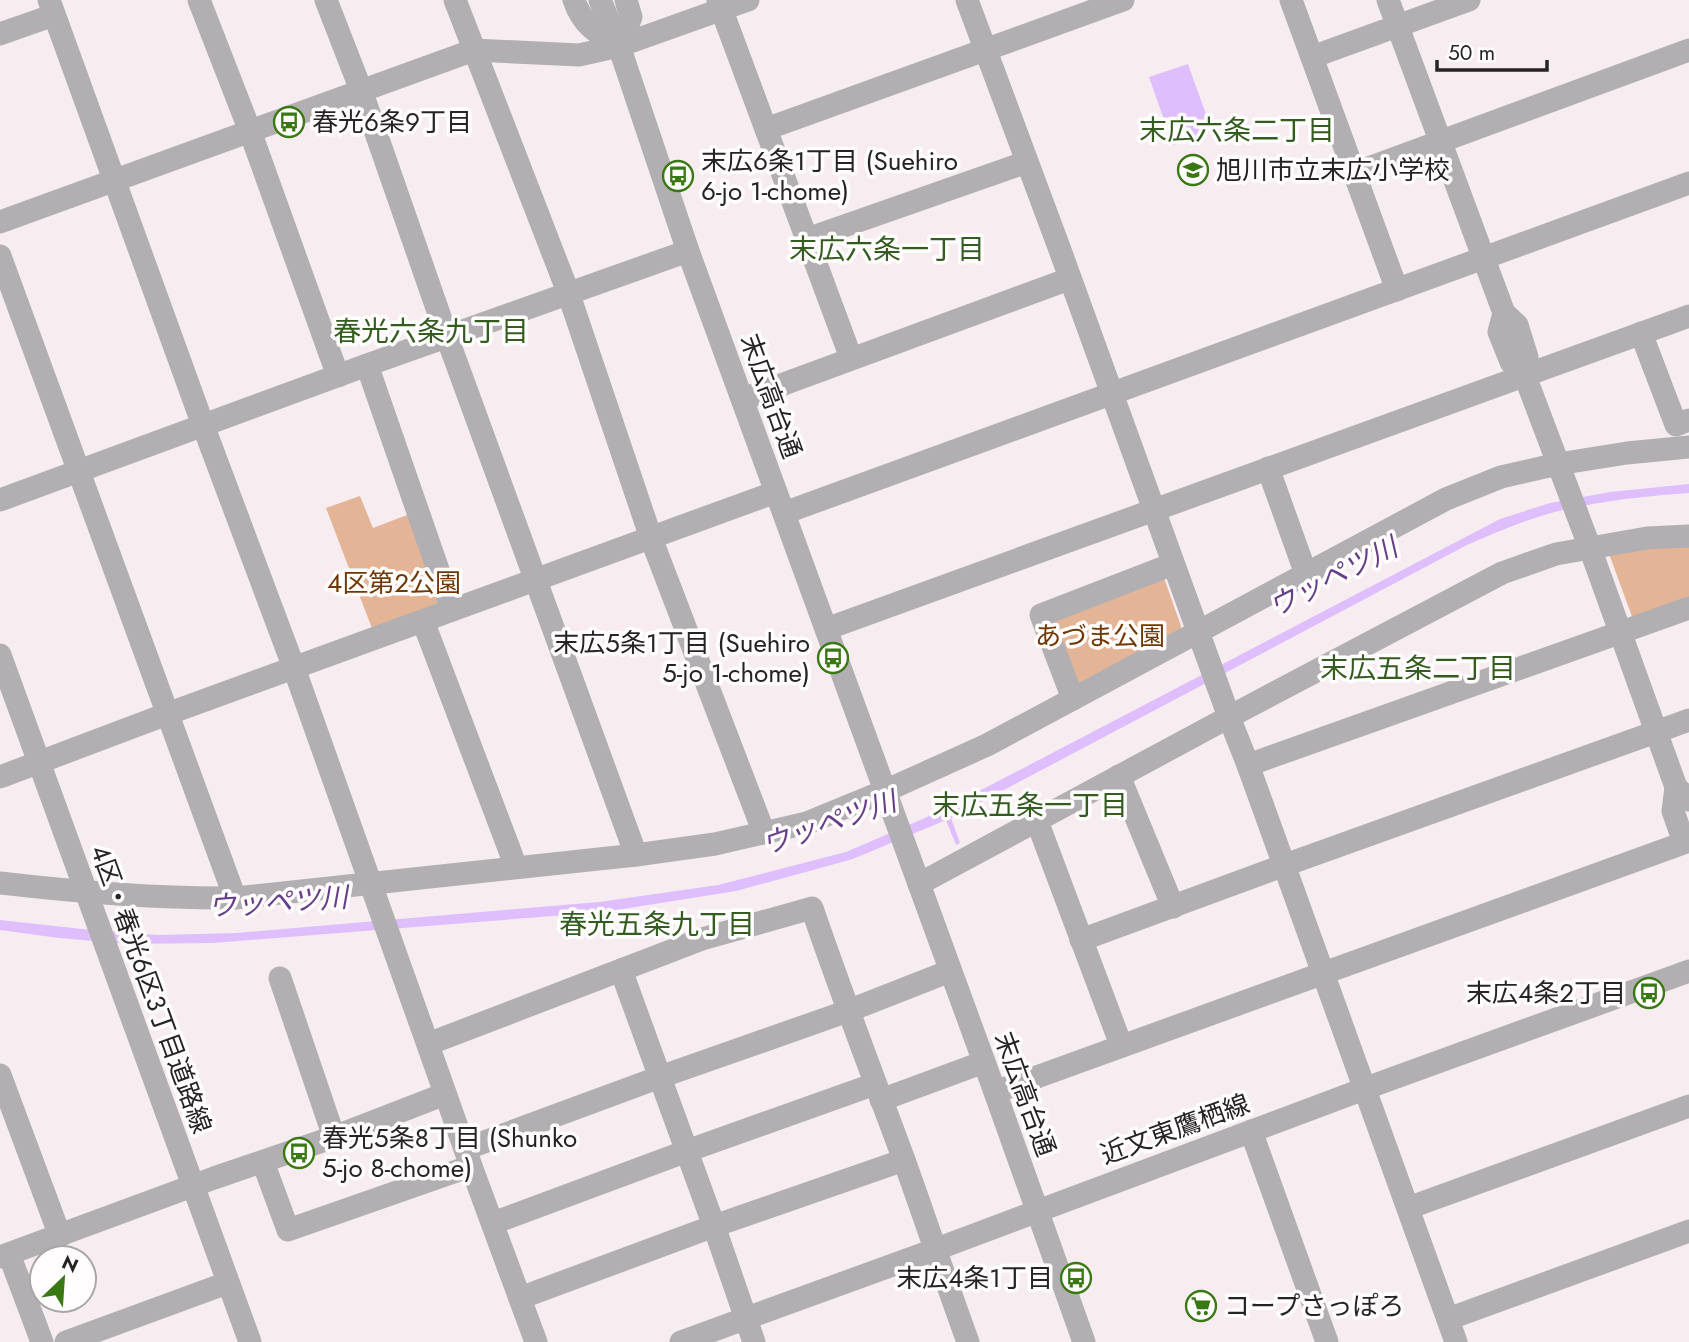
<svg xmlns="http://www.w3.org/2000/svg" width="1689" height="1342" viewBox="0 0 1689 1342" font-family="Jost,'Noto Sans JP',sans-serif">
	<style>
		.green { fill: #e3b596 }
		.water { fill: #debefd }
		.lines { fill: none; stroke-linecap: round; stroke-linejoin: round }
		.minor { stroke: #b2afb2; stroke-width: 23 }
		.labels { text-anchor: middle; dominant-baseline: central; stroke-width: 7; stroke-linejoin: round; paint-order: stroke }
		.poi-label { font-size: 26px; fill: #262324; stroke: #fffdfd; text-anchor: start }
		.street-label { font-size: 26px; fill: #262324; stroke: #fffdfd }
		.park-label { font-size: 26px; fill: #6f3802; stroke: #fffdfd }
		.neighbourhood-label { font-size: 28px; fill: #345c20; stroke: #fffdfd }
		.water-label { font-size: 28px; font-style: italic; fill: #673e88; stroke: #fffdfd }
	</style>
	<rect width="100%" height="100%" fill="#f7edf0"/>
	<!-- green -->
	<g class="green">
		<path d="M360,496L373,528L407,515L441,599L437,608L373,631L326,508Z"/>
		<path d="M1689,542V604L1634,622L1608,551Z"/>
		<path d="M1163,575L1181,626L1179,636L1080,686L1053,620Z"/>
	</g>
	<!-- water -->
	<g class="water">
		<path d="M1188,64L1212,131L1173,145L1149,77Z"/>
		<path d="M1689,484V493C1646,496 1601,501 1559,511C1527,519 1497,532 1467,545L951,818L960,843L956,845L946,820L853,859L736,891L604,912L213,943L129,944L59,938L0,930V920L82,929L158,935L236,933L599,902L718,885L846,852L941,811L934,793H938L945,809L1500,519L1550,503L1610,492Z"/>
	</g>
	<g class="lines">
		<!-- minor -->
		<g class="minor">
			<path d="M49,0L203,425L294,668L471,1166L536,1342"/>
			<path d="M199,0L250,131L338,376"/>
			<path d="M326,0L361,90L447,337L636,855"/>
			<path d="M455,0L568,292L651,538L764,833"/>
			<path d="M574,0C583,26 597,33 619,46"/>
			<path d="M600,0L619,46L688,251L995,1092L1084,1342"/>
			<path d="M718,0L851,358"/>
			<path d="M967,0L1060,250L1229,717L1248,765L1456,1342"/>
			<path d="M1291,0L1397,290"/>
			<path d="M1388,0L1504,313L1517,325L1527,357L1525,376L1511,362L1499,332L1504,313"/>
			<path d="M0,34L54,15"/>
			<path d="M619,46L631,17L626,0"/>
			<path d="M1312,57L1469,0"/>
			<path d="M766,129L1123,0"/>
			<path d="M1355,173L1689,50"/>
			<path d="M0,222L474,50L579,55L619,46L748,0"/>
			<path d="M807,239L1027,162"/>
			<path d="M0,256L235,898"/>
			<path d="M1641,333L1676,425L1689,420"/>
			<path d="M367,365L452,610"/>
			<path d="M1525,376L1590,548L1676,787L1689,800"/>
			<path d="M743,399L1069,279"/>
			<path d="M1268,468L1306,574"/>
			<path d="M0,500L367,365L688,251"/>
			<path d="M784,513L1689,183"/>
			<path d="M423,621L516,867"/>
			<path d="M826,629L1689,316"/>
			<path d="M0,655L250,1342"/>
			<path d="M1073,699L1041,615L1173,564"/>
			<path d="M1248,765L1689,608"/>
			<path d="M1119,776L1173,907"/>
			<path d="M0,777L167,714L776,492"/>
			<path d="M1676,787L1673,811L1680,831L1689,836"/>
			<path d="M1037,821L1121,1045"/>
			<path d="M0,883C78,892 156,899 235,898L636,855L715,844L807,823L885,791L987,745L1446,499L1501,477L1558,464L1627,453L1689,447"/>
			<path d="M919,884L1229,717L1502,573L1556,554L1647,538L1689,536"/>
			<path d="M1081,940L1285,865L1689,720"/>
			<path d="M621,970L714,1226L754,1342"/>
			<path d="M280,978L334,1137"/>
			<path d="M428,1044L702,939L812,908C841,993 873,1076 904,1160C926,1221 946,1282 968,1342"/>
			<path d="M0,1075L60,1236"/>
			<path d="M995,1092L1689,841"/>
			<path d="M881,1100L984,1062"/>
			<path d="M1251,1131L1327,1342"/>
			<path d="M465,1149L660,1077L848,1011L950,971"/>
			<path d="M263,1162L288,1230L471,1166"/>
			<path d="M1408,1208L1689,1106"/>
			<path d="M493,1223L687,1151L875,1084"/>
			<path d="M9,1254L42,1342"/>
			<path d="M0,1257L214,1178L334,1137L445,1094"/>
			<path d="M520,1298L714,1226L904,1160"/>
			<path d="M1448,1319L1689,1231"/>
			<path d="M66,1342L227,1283"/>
			<path d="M681,1342L934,1250L1380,1083L1689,971"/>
		</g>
	</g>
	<!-- icons -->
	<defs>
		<g id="bus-ring" transform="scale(1.575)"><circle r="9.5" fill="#fffdfd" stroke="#3a7813" stroke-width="1.5"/><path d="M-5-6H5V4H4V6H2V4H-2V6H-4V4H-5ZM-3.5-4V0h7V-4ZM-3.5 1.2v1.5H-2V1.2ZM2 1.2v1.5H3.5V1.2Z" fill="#3a7813"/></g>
		<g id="school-ring" transform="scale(1.575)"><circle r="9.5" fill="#fffdfd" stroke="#3a7813" stroke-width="1.5"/><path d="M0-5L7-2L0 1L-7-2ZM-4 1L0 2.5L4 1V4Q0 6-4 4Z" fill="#3a7813"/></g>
		<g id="supermarket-ring" transform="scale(1.575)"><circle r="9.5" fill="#fffdfd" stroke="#3a7813" stroke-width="1.5"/><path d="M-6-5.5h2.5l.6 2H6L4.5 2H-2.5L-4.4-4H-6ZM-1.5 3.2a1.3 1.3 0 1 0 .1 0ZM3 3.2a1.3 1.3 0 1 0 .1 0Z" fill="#3a7813"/></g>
	</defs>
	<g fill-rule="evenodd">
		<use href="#bus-ring" x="289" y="122"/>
		<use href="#school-ring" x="1193" y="170"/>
		<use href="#bus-ring" x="678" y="176"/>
		<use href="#bus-ring" x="833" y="658"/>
		<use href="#bus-ring" x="1649" y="993"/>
		<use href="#bus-ring" x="299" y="1153"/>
		<use href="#bus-ring" x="1076" y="1278"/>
		<use href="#supermarket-ring" x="1201" y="1306"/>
	</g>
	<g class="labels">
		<!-- poi labels -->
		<g class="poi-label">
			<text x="312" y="122">春光6条9丁目</text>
			<text x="701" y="161">末広6条1丁目 (Suehiro<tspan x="701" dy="30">6-jo 1-chome)</tspan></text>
			<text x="1216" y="170">旭川市立末広小学校</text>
			<text x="810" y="643" text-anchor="end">末広5条1丁目 (Suehiro<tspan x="810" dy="30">5-jo 1-chome)</tspan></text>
			<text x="1626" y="993" text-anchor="end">末広4条2丁目</text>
			<text x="322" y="1138">春光5条8丁目 (Shunko<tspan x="322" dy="30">5-jo 8-chome)</tspan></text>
			<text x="1053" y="1278" text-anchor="end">末広4条1丁目</text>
			<text x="1224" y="1306">コープさっぽろ</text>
		</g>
		<!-- street labels -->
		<g class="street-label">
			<text transform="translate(771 396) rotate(70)">末広高台通</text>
			<text transform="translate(151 989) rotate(70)">4区・春光6区3丁目道路線</text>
			<text transform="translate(1025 1094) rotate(70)">末広高台通</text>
			<text transform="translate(1175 1129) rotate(-20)">近文東鷹栖線</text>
		</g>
		<!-- park labels -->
		<g class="park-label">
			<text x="394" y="583">4区第2公園</text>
			<text x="1100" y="636">あづま公園</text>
		</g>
		<!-- neighbourhood labels -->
		<g class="neighbourhood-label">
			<text x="1237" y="130">末広六条二丁目</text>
			<text x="887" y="249">末広六条一丁目</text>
			<text x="431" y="331">春光六条九丁目</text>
			<text x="1418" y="668">末広五条二丁目</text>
			<text x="1030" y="805">末広五条一丁目</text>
			<text x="657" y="924">春光五条九丁目</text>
		</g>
		<!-- water labels -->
		<g class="water-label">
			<text transform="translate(1333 577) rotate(-27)">ウッペツ川</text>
			<text transform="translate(829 823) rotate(-19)">ウッペツ川</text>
			<text transform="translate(278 902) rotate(-4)">ウッペツ川</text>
		</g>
	</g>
	<!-- north arrow -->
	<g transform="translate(63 1279) rotate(25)"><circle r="33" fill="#fffdfd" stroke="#a8a6a6" stroke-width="2"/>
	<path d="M0-5L12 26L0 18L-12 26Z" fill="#3a7813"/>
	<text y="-10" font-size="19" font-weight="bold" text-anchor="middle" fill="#262324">N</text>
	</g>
	<!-- scale -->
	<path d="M1437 60v10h110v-10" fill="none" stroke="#262324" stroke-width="3.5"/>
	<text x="1448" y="60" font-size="21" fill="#262324" stroke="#fffdfd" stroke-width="5" paint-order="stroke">50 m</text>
</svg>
